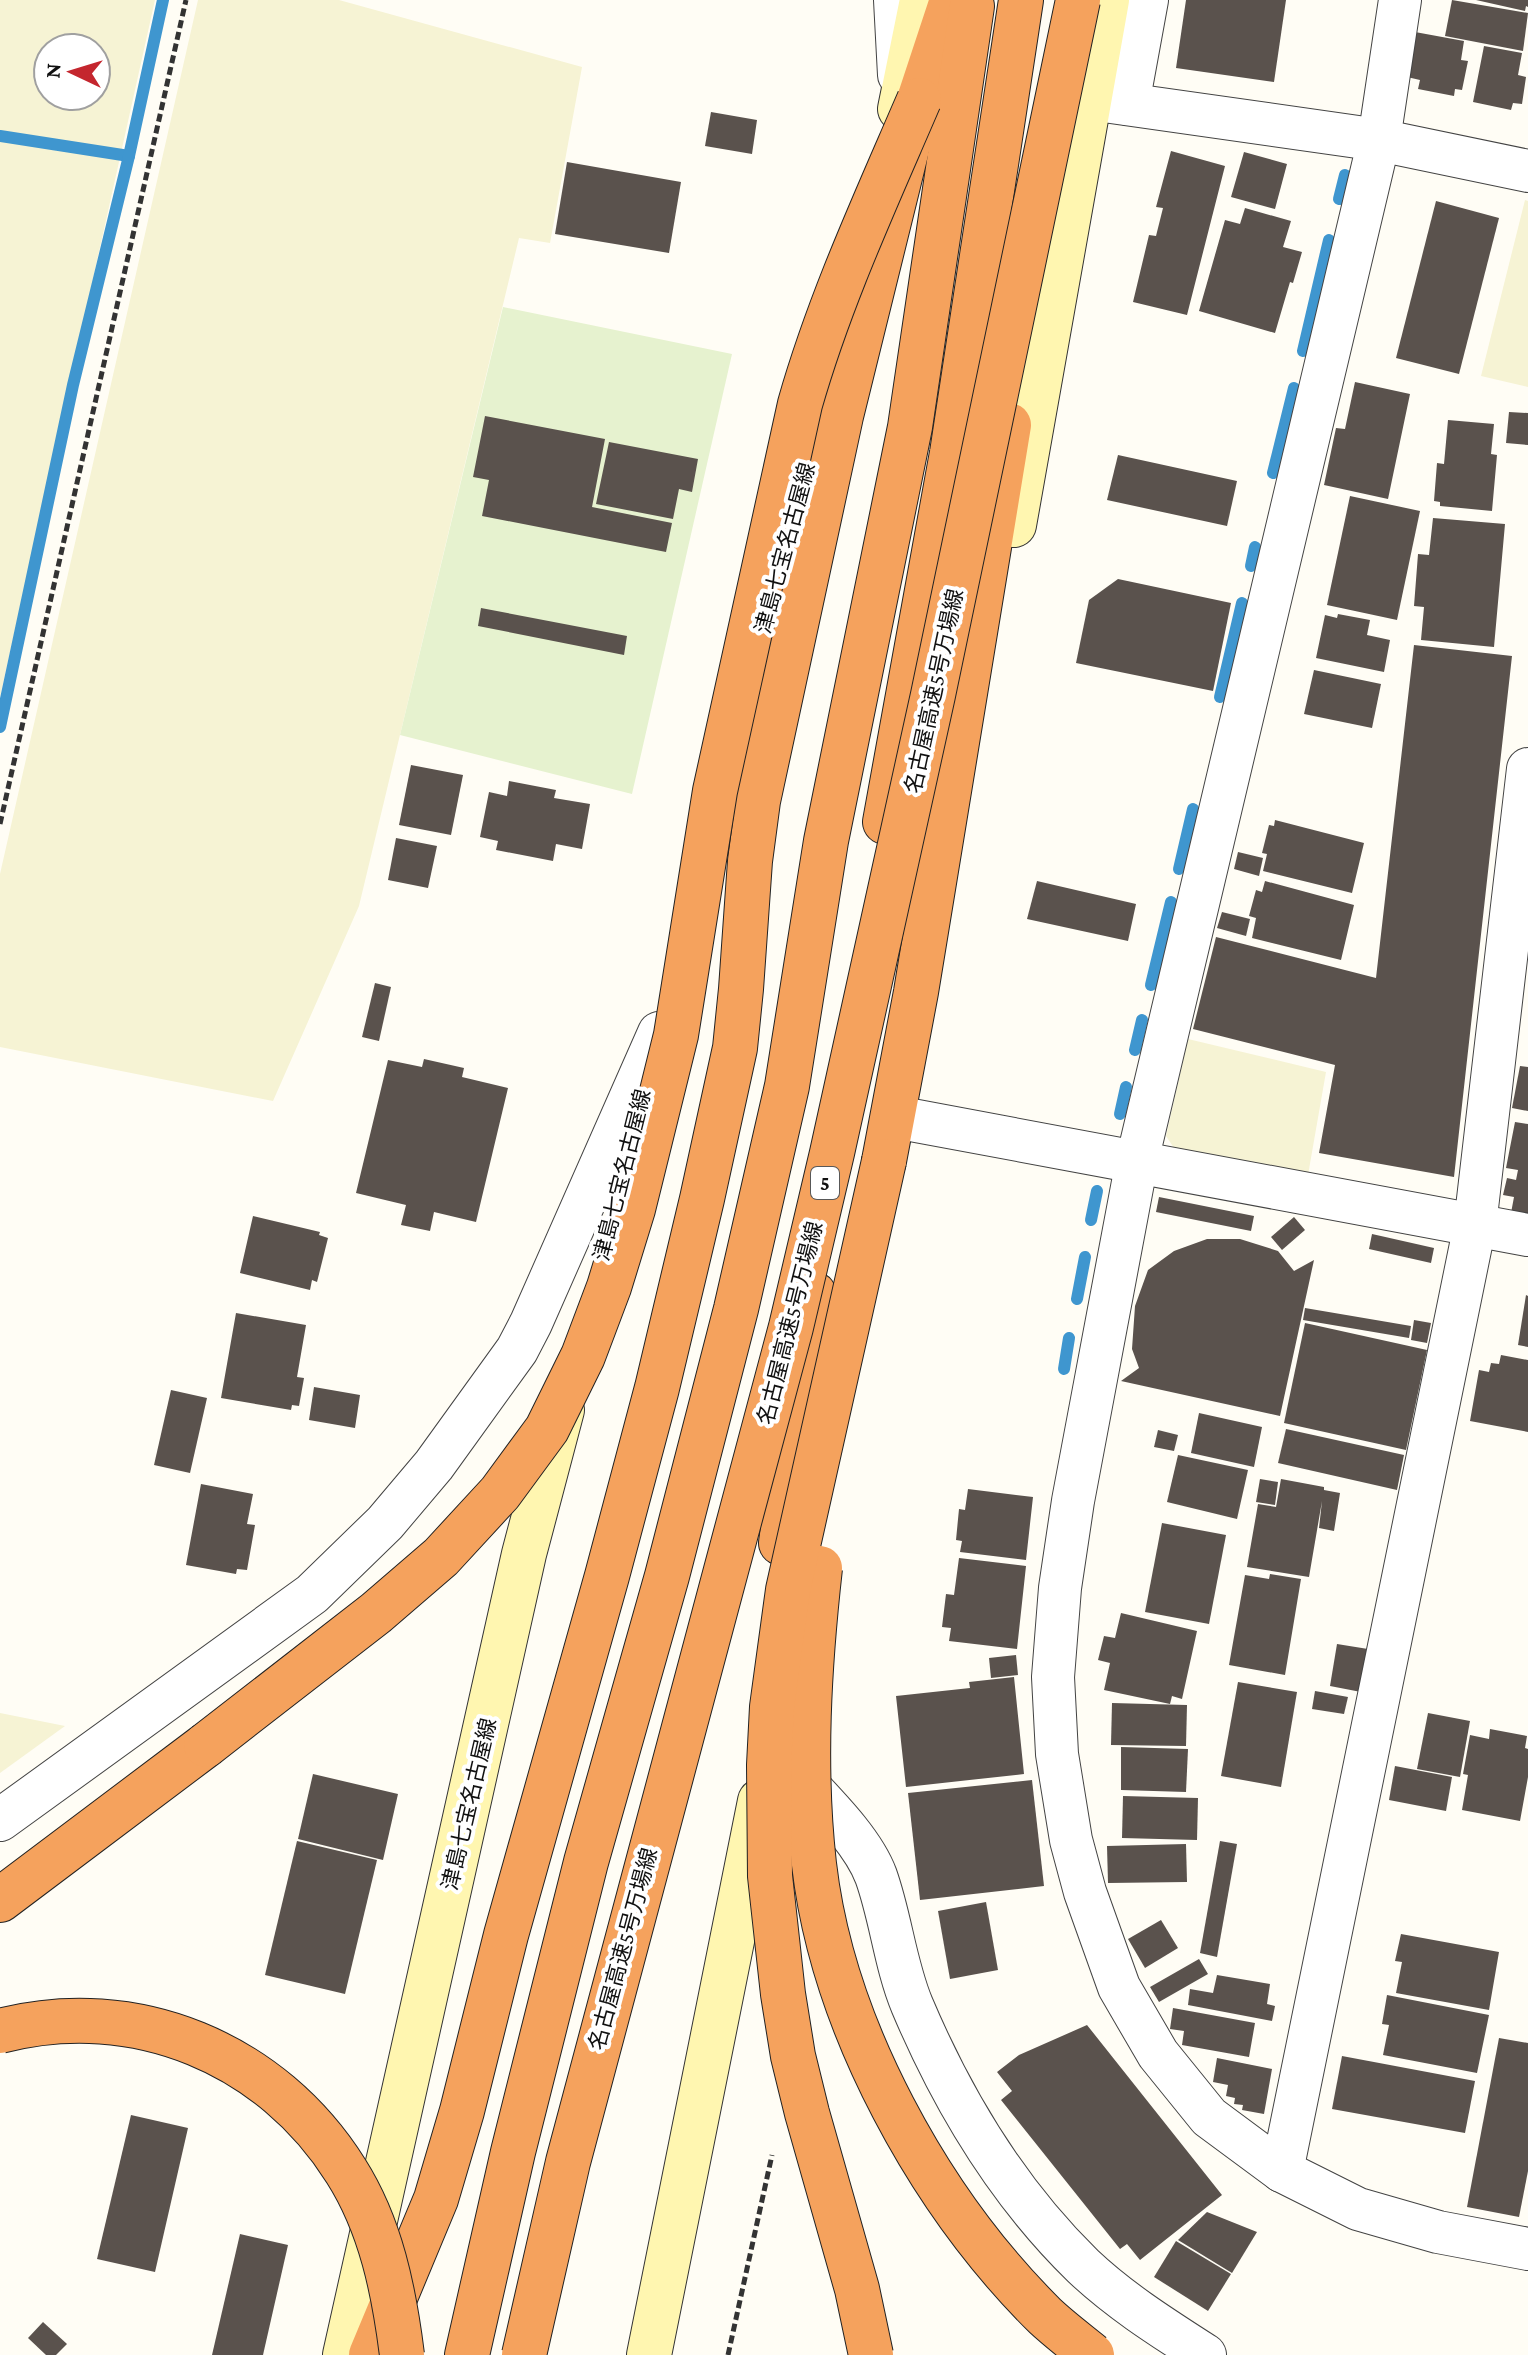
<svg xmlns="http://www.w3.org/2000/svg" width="1528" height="2355" viewBox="0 0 1528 2355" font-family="'Crimson Pro','Noto Sans JP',serif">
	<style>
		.farmland { fill: #f6f3d4; fill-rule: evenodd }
		.pitch { fill: #e6f2cf }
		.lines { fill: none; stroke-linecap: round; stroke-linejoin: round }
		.stream { stroke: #3f96cf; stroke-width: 12 }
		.building { fill: #5a524d }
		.street-casing { stroke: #444; stroke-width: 44 }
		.secondary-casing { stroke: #333; stroke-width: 46 }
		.highway-casing { stroke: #222; stroke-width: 46 }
		.path { stroke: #333; stroke-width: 5; stroke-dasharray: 8 4; stroke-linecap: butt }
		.street { stroke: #fff; stroke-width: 42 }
		.secondary { stroke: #fff6b0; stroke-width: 44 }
		.highway { stroke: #f5a25d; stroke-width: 44 }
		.highway-bridge-casing { stroke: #222; stroke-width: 46; stroke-linecap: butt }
		.highway-bridge { stroke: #f5a25d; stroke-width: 44 }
		.labels { text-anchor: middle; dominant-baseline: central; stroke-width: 8; stroke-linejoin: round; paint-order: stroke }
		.shield { fill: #fff; stroke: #585858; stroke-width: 2 }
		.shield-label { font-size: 20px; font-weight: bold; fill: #111 }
		.street-label { font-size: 22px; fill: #111; stroke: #fff }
	</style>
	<rect width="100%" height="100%" fill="#fffdf5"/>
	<!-- farmland -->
	<g class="farmland">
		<path d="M0,0H155L0,697ZM48,48H96V96H48Z"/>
		<path d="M198,0H339L582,67L550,243L519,238L359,906L273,1101L0,1047V874Z"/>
		<path d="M1525,200L1528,201V387L1481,376Z"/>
		<path d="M1188,1039L1326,1072L1308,1175L1174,1148L1166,1136Z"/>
		<path d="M0,1713L65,1726L0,1773Z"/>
	</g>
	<!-- pitch -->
	<path class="pitch" d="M503,307L732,354L632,794L400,735Z"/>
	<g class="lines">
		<!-- stream -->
		<g class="stream">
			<path d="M0,136L129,156"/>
			<path d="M1339,199L1345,175"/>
			<path d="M1303,351L1329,240"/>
			<path d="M1273,473L1294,388"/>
			<path d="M1251,566L1255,547"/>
			<path d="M1220,697L1242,603"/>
			<path d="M0,727L73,385L129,156L163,0"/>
			<path d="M1179,869L1193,809"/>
			<path d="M1151,985L1171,902"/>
			<path d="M1135,1050L1142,1020"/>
			<path d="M1120,1114L1126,1087"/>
			<path d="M1091,1220L1097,1191"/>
			<path d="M1077,1299L1085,1257"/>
			<path d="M1064,1369L1069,1338"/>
		</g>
	</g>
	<!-- building -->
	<g class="building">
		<path d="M1186,0H1286L1274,82L1176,68Z"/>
		<path d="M1452,0L1528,13L1523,51L1445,36Z"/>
		<path d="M1476,0H1528V7L1526,6L1525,11Z"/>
		<path d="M1415,32L1464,41L1461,60L1468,61L1462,90L1455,89L1454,96L1418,89L1420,80L1407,77Z"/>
		<path d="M1484,46L1522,53L1518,75L1526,77L1522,104L1513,103L1511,110L1473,102Z"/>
		<path d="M711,112L757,120L752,154L705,146Z"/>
		<path d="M1171,151L1225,166L1187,315L1133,302L1149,235L1156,236L1163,208L1156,207Z"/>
		<path d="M1244,152L1287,164L1275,209L1231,197Z"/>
		<path d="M567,162L681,182L669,253L555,234Z"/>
		<path d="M1436,201L1499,218L1459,374L1396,358Z"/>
		<path d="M1245,208L1291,221L1283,247L1302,252L1293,283L1290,282L1275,333L1199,311L1225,220L1240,224Z"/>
		<path d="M1355,382L1410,394L1388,499L1324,485L1336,428L1345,429Z"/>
		<path d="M1509,412L1528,413V445L1506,443Z"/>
		<path d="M485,416L605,439L592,507L672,523L666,552L482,516L489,480L473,477Z"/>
		<path d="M1448,420L1494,424L1491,454L1497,455L1492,511L1440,506V502L1434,501L1437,463L1444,464Z"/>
		<path d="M609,442L698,459L692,492L679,489L673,519L596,504Z"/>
		<path d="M1118,455L1237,481L1227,526L1107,500Z"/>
		<path d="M1350,496L1420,511L1397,620L1327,605Z"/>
		<path d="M1433,518L1505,524L1494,647L1421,640L1424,607L1414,606L1418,554L1429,555Z"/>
		<path d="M1118,579L1231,603L1213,691L1076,663L1089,600Z"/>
		<path d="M481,608L627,636L624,655L478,626Z"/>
		<path d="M1338,614L1370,620L1367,635L1390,640L1384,672L1316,658L1325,615L1337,618Z"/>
		<path d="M1414,645L1512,656L1454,1177L1319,1153L1335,1065L1193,1029L1216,937L1376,978Z"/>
		<path d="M1314,670L1381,684L1372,728L1304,714Z"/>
		<path d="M411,765L463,775L451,835L399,825Z"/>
		<path d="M509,781L556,790L554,798L590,804L582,849L556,844L553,861L496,850L498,841L480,837L489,792L507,796Z"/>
		<path d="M1275,820L1364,843L1352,893L1263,871L1267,854L1262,853L1269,825L1274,826Z"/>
		<path d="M396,838L437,846L428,888L388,880Z"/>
		<path d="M1238,852L1263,858L1259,876L1234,869Z"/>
		<path d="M1037,881L1136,904L1128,941L1027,919Z"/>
		<path d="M1265,881L1354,905L1341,960L1252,938L1256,918L1249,916L1256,890L1262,892Z"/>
		<path d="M1222,912L1250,919L1246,936L1217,928Z"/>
		<path d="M375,983L391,987L379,1041L362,1037Z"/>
		<path d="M424,1059L464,1068L462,1077L508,1088L476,1222L434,1212L430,1231L401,1225L406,1205L356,1193L388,1060L422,1067Z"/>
		<path d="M1520,1066L1528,1067V1111L1512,1108Z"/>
		<path d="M1515,1122L1528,1124V1216L1511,1213L1514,1197L1503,1195L1507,1178L1516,1180L1518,1170L1506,1168Z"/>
		<path d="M1159,1197L1254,1216L1251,1231L1156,1212Z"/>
		<path d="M253,1216L320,1232L319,1235L328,1238L317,1282L312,1280L310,1290L240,1273Z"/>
		<path d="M1294,1217L1305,1230L1282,1250L1271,1237Z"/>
		<path d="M1372,1234L1434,1248L1431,1263L1369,1249Z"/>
		<path d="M1207,1239H1240L1278,1251L1294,1271L1314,1260L1280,1416L1121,1381L1139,1368L1132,1349L1135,1306L1148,1270L1174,1251Z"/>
		<path d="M1526,1295L1528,1296V1347L1518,1345Z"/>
		<path d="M1305,1308L1411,1326L1409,1338L1303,1320Z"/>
		<path d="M236,1313L306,1325L297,1377L304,1378L299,1406L292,1405L291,1410L221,1398Z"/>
		<path d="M1414,1320L1431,1323L1427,1343L1411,1340Z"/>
		<path d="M1305,1323L1427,1350L1406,1450L1284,1423Z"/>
		<path d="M1501,1355L1528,1360V1432L1470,1421L1479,1370L1489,1372L1491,1363L1499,1364Z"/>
		<path d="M314,1387L360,1395L355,1428L309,1420Z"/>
		<path d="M171,1390L207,1398L190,1473L154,1465Z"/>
		<path d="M1199,1413L1262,1427L1254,1467L1191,1453Z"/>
		<path d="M1286,1429L1404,1455L1397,1490L1278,1463Z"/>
		<path d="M1158,1430L1178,1435L1174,1451L1154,1447Z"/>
		<path d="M1178,1455L1248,1470L1237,1519L1167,1502Z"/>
		<path d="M1260,1479L1278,1482L1275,1505L1256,1502Z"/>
		<path d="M1281,1479L1324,1487V1490L1340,1493L1334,1531L1319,1528L1322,1501L1309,1577L1247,1567L1258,1504L1276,1507Z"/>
		<path d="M201,1484L253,1494L247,1524L255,1525L247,1570L237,1569L236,1574L186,1565Z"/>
		<path d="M968,1489L1033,1497L1026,1560L960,1552L962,1541L956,1540L959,1509L965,1510Z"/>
		<path d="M1162,1523L1226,1535L1209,1624L1145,1612Z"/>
		<path d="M959,1558L1026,1566L1017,1649L949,1641L951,1628L942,1627L946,1594L954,1595Z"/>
		<path d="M1270,1574L1301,1579L1285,1675L1229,1665L1245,1575L1269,1579Z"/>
		<path d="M1121,1613L1197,1631L1182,1699L1172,1696L1170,1704L1104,1690L1110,1663L1098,1660L1104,1636L1115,1638Z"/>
		<path d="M1337,1644L1368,1649L1361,1692L1330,1686Z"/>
		<path d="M1016,1655L1018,1675L991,1678L989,1658Z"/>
		<path d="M1014,1677L1024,1774L906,1787L896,1696L970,1688L969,1682Z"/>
		<path d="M1238,1682L1297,1692L1281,1787L1221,1776Z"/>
		<path d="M1315,1691L1348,1697L1344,1714L1312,1709Z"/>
		<path d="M1112,1703L1187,1705L1186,1746L1111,1745Z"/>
		<path d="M1428,1713L1470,1721L1460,1777L1417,1769Z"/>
		<path d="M1490,1729L1527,1736L1525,1748L1528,1749V1777L1520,1821L1462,1810L1468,1775L1463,1774L1470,1735L1489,1739Z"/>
		<path d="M1121,1747L1188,1749L1186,1792L1121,1790Z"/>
		<path d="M1395,1766L1452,1777L1446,1811L1389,1800Z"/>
		<path d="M313,1774L398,1794L383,1860L298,1839Z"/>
		<path d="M1032,1780L1044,1886L920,1900L908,1793Z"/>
		<path d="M1123,1796L1198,1798L1197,1840L1122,1838Z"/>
		<path d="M297,1841L377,1860L345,1994L265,1975Z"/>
		<path d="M1220,1841L1237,1844L1217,1957L1200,1953Z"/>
		<path d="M1186,1844L1187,1882L1108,1883L1107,1846Z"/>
		<path d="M986,1902L998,1970L950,1979L938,1911Z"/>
		<path d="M1161,1920L1178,1948L1145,1968L1128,1939Z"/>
		<path d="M1401,1934L1499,1952L1489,2010L1396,1993L1402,1962L1395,1961Z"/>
		<path d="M1199,1959L1208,1974L1159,2002L1150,1987Z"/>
		<path d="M1217,1975L1270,1984L1267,2004L1275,2006L1272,2021L1188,2005L1190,1989L1213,1993Z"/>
		<path d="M1387,1995L1489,2015L1477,2073L1383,2055L1389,2025L1382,2024Z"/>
		<path d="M1173,2008L1255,2023L1249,2057L1182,2045L1184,2031L1170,2029Z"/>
		<path d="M1087,2025L1222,2195L1140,2260L1127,2244L1120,2249L1001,2100L1012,2091L997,2072L1019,2055Z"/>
		<path d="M1499,2038L1528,2043V2171L1519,2217L1467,2207Z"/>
		<path d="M1342,2056L1475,2081L1465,2133L1332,2109Z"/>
		<path d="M1217,2058L1272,2069L1264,2114L1242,2110L1243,2105L1234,2104L1235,2098L1226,2096L1228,2085L1213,2082Z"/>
		<path d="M131,2115L188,2128L155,2272L97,2259Z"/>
		<path d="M1207,2212L1257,2232L1232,2273L1178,2240Z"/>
		<path d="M240,2234L288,2245L263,2355H212Z"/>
		<path d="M1176,2241L1231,2274L1208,2311L1154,2277Z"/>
		<path d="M43,2322L67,2344L56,2355H46L28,2338Z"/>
	</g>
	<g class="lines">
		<!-- street casing -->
		<g class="street-casing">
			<g id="street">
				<path d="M895,0L899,75"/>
				<path d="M1400,0L1379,140L1137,1161L1073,1501L1060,1588L1053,1677L1057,1754L1071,1840L1085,1892L1119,1987L1158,2054L1209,2117L1282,2171L1358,2209L1438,2232L1528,2249"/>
				<path d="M1090,99L1379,140L1528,171"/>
				<path d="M1128,104L1147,0"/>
				<path d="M906,1119L1528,1235"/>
				<path d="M797,1770L799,1776C825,1804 863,1841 876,1876C891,1918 895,1964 912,2005C953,2102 1007,2192 1083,2266C1120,2301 1163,2328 1205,2355"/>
				<path d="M0,1820L312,1594L385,1523L434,1465L517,1350L531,1323L659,1033"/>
				<path d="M1282,2171L1475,1225L1528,769"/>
			</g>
		</g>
		<!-- secondary casing -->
		<g class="secondary-casing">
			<g id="secondary">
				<path d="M900,109L922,0"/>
				<path d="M1014,525L1107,0"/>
				<path d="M345,2355L524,1554L562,1410"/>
				<path d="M649,2355L760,1801"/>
			</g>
		</g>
		<!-- highway casing -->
		<g class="highway-casing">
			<g id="highway">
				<path d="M885,822L952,453L1021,0"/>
				<path d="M884,1161L916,992L1009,425"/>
				<path d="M781,1543L814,1294"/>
				<path d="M0,1900L206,1745"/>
				<path d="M371,2355L436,2199L462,2111L506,1935L607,1576L657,1388L702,1199L735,1048L741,989L750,861L758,801L841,416L919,100L952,0"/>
				<path d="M467,2355L513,2152L586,1862L667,1576L736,1309L787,1086L826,841L910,427L972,6"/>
			</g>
		</g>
		<!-- path -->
		<g class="path">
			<path d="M0,824L186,0"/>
			<path d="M728,2355L772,2155"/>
		</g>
		<!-- street -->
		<use href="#street" class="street"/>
		<!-- secondary -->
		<use href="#secondary" class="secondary"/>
		<!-- highway -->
		<use href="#highway" class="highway"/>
		<!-- highway-bridge casing -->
		<g class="highway-bridge-casing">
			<g id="highway-bridge">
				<path d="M820,1568C809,1666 803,1766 814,1864C833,2027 930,2202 1045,2316C1060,2330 1076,2342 1092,2355"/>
				<path d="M206,1745L376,1613L441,1557L500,1493L547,1429L583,1356L609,1287L633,1209L676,1035L715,791L800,404C830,299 876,200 919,100"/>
				<path d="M0,2031C135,1996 272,2053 346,2171C381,2226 394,2291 402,2355"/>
				<path d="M524,2355L568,2162L791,1327L832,1153L933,695L1078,0"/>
				<path d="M871,2355L857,2289L807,2113L793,2056L783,1994L770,1876L769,1765L772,1707L788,1590L884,1161"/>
			</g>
		</g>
		<!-- highway-bridge -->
		<use href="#highway-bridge" class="highway-bridge"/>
	</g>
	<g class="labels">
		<!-- shield labels -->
		<rect class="shield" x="811" y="1167" width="28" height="32" rx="6"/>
		<g class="shield-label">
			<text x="825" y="1183">5</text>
		</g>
		<!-- street labels -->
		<g class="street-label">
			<text transform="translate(785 548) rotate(-75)">津島七宝名古屋線</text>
			<text transform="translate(934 691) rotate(-78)">名古屋高速5号万場線</text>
			<text transform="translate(622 1175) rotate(-76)">津島七宝名古屋線</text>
			<text transform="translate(790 1323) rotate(-76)">名古屋高速5号万場線</text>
			<text transform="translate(469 1804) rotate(-77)">津島七宝名古屋線</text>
			<text transform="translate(623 1949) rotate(-75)">名古屋高速5号万場線</text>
		</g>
	</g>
	<!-- north arrow -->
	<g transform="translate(72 72) rotate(274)"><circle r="38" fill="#ffffff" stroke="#a0a0a0" stroke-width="2"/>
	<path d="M0-6L14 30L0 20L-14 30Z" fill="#c4262e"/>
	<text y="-12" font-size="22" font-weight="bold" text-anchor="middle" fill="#111111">N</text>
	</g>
</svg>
